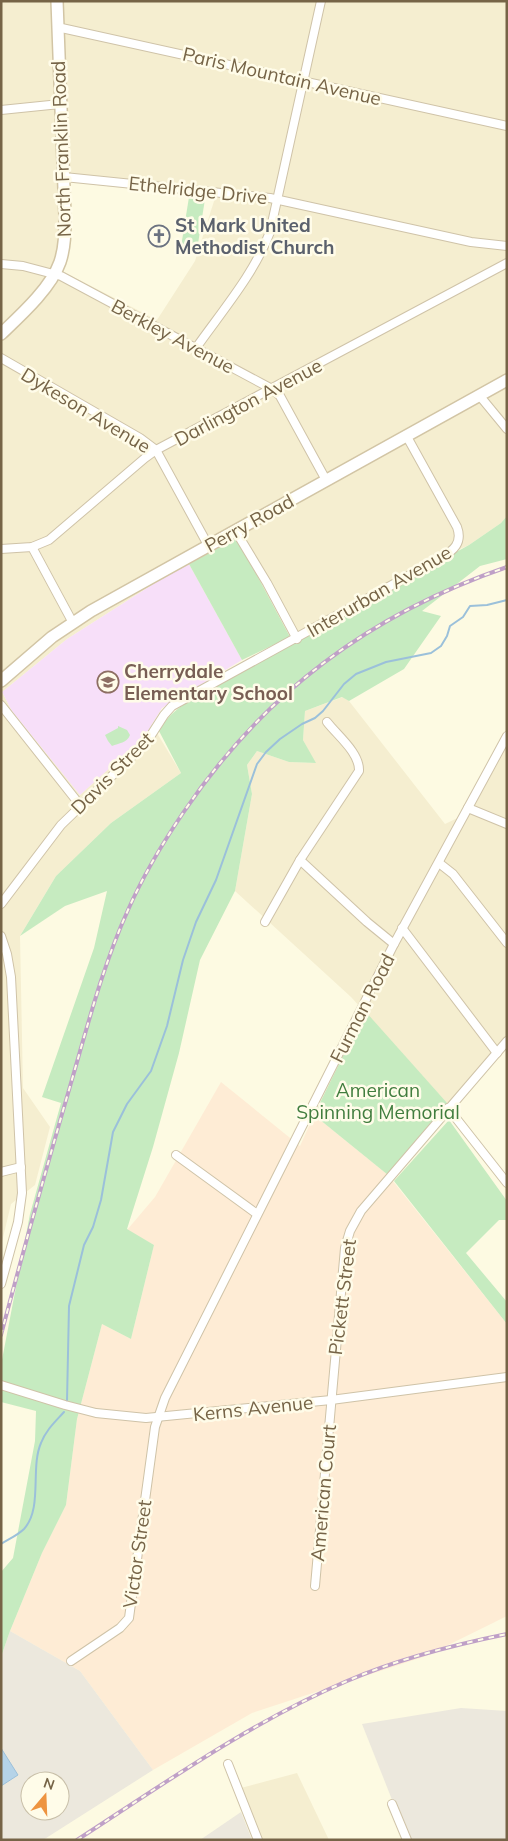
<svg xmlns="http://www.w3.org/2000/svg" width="508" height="1841" viewBox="0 0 508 1841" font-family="Mulish,sans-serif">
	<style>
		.residential { fill: #f5eed0; fill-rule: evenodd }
		.commercial { fill: #feecd5 }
		.industrial { fill: #ece8dd; fill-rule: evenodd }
		.education { fill: #f7dff9 }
		.green { fill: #c6ebc0 }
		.water { fill: #b5d3e8; stroke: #9bc0da }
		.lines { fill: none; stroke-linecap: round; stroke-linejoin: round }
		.stream { stroke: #9bc0da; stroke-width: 2 }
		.street-casing { stroke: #cfc3a8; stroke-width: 10 }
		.secondary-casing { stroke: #d2c5a5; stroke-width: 14 }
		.street { stroke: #fff; stroke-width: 8 }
		.secondary { stroke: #fff; stroke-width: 11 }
		.rail-casing { stroke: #bfa0c7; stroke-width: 4 }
		.rail { stroke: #fffce9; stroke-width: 2; stroke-dasharray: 5.5; stroke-linecap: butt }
		.labels { text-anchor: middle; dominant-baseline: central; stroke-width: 5; stroke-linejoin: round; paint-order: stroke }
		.street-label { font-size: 19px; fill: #766447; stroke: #fffce9 }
		.worship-label { font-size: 19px; font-weight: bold; fill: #5b616d; stroke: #fffce9; text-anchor: start }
		.education-label { font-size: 19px; font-weight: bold; fill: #785e54; stroke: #fffce9; text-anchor: start }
		.park-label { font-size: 19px; fill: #417d3e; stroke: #fffce9 }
	</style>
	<rect width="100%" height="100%" fill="#fdfae2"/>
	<!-- residential -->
	<g class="residential">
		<path d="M1,1H507V516L501,523L469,545L389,581L290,637L237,539L166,576L67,639L2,692L12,711L80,795L144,737L151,723L181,773L111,823L56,876L20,936L23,1088L50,1127L35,1185L11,1204L1,1246ZM70,182L215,198L195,261L157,320L62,271L71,241L72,209Z"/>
		<path d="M343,697L349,701L445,824L470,812L507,747V1046L448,1104L351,997L235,891L252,794L247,765L257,751L289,762L315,763L303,740L305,711Z"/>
		<path d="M297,1773L329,1840H262L241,1788Z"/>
	</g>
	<!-- commercial -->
	<path class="commercial" d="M221,1082L300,1146L314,1115L388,1175L507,1324V1616L426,1656L252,1713L153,1770L80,1671L10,1631L42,1553L66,1505L77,1419L102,1324L131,1339L154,1245L127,1230L155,1197Z"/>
	<!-- industrial -->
	<g class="industrial">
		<path d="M10,1631L80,1671L153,1770L43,1840H1V1657ZM30,1781H60V1811H30Z"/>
		<path d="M461,1708L507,1711V1840H408L362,1724Z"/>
		<path d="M241,1812L252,1840H200Z"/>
	</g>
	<!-- education -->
	<path class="education" d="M189,564L242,660L162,708L144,737L80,795L12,711L2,692L67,639L166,576Z"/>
	<!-- green -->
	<g class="green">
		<path d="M189,197L205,199L197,250L181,247Z"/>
		<path d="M507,516V559L480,566L422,611L441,616L404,669L349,701L342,697L305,711L303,740L316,763L289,762L257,751L247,765L252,794L235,891L200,960L179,1053L153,1147L127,1229L154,1245L131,1339L102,1324L77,1419L66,1505L42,1553L10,1631L1,1657V1572L13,1558L35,1441L36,1411L1,1402V1365L30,1214L61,1103L42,1097L94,948L107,891L65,906L20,936L56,876L111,823L181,773L159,731C170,709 195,698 215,685L469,545L501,523Z"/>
		<path d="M237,538L290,637L242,660L189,564Z"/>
		<path d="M118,726L127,730L130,735C127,743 119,743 112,746L108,741L105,735L118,728Z"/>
		<path d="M365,1011L448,1104L388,1175L314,1115Z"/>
		<path d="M449,1120L507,1201V1220H499L466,1253L507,1302V1324L394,1181Z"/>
	</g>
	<!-- water -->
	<path class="water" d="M1,1748L18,1775L1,1786Z"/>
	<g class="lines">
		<!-- stream -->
		<g class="stream">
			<path d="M67,1401L69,1306L84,1245L93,1227L101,1200L113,1132L127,1104L151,1071L167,1026L183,960L196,922L216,880L257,764L266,752L280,739L302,724L315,718L323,711L344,684L356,674L386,662L431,653L441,646L447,636L450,626L463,617L470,606L487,605L507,600"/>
			<path d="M1,1544C9,1539 18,1535 24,1529C43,1508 30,1468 41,1443C46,1430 55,1422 64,1412"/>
		</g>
		<!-- street casing -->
		<g class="street-casing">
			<g id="street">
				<path d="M57,27L507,126"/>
				<path d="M1,110L60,104"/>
				<path d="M64,177L270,198L471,242L507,246"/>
				<path d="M1,264L23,266L61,276L272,389L280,396L326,480"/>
				<path d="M196,348C222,311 254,274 270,232L321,1"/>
				<path d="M1,358L140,438L156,450L208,545"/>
				<path d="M479,395L507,429"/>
				<path d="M235,530L267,583L297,639"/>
				<path d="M32,547L73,623"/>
				<path d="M1,549L32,547L49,540L145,458L156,450L507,263"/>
				<path d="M1,705L80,805"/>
				<path d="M468,808L507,824"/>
				<path d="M300,860L367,922L394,944"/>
				<path d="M439,863L453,874L507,943"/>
				<path d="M1,904L61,825L146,743L164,715L172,706L441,558C453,551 463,543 457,527L406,435"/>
				<path d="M265,922L300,860L359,771C360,753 337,735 327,722"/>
				<path d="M402,928L497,1053"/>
				<path d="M1,936L7,954L11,977L22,1193L18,1222L1,1284"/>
				<path d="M448,1108L507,1183"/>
				<path d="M176,1155L257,1214"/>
				<path d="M1,1172L21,1167"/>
				<path d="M1,1385L65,1405L96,1413L146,1418L331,1400L507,1377"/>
				<path d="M315,1586L345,1248L350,1231L361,1211L507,1041"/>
				<path d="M71,1661L120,1628L129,1618L155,1427L165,1398L394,944L507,736"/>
				<path d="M228,1764L258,1840"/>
				<path d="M392,1804L407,1840"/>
			</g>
		</g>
		<!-- secondary casing -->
		<g class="secondary-casing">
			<g id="secondary">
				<path d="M1,334C21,315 51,288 60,262C65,247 65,232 65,216L57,1"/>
				<path d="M1,681L52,637L91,611L507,380"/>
			</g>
		</g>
		<!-- street -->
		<use href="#street" class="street"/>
		<!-- secondary -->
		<use href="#secondary" class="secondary"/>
		<!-- rail casing -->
		<g class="rail-casing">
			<g id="rail">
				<path d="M1,1335C24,1248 48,1162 73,1076C89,1020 104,963 128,910C143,876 162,844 183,813C264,693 370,614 507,567"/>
				<path d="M77,1840C165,1783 251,1722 347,1681C398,1659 453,1645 507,1634"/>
			</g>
		</g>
		<!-- rail -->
		<use href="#rail" class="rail"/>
	</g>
	<!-- icons -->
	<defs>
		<g id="church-ring" transform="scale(1.125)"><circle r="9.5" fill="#fffce9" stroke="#6b7280" stroke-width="1.5"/><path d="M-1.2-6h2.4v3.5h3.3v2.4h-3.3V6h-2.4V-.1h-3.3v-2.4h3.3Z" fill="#6b7280"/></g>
		<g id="school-ring" transform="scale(1.125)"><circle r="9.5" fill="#fffce9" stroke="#8d6e63" stroke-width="1.5"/><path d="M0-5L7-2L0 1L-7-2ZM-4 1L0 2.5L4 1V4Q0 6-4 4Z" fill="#8d6e63"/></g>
	</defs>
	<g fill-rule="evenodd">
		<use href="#church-ring" x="159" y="236"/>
		<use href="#school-ring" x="108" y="682"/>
	</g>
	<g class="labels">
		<!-- street labels -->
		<g class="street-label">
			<text transform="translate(282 76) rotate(13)">Paris Mountain Avenue</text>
			<text transform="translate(61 149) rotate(-92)">North Franklin Road</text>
			<text transform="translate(198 190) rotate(6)">Ethelridge Drive</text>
			<text transform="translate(173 336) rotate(28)">Berkley Avenue</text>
			<text transform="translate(248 402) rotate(-28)">Darlington Avenue</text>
			<text transform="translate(86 410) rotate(31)">Dykeson Avenue</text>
			<text transform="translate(249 523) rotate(-29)">Perry Road</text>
			<text transform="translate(379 591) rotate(-30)">Interurban Avenue</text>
			<text transform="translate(112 773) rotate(-45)">Davis Street</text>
			<text transform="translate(362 1008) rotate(-63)">Furman Road</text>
			<text transform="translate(342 1297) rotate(-83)">Pickett Street</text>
			<text transform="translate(253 1408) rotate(-6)">Kerns Avenue</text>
			<text transform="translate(323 1493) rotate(-85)">American Court</text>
			<text transform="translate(137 1554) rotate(-82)">Victor Street</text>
		</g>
		<!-- worship labels -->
		<g class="worship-label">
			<text x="175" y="225">St Mark United<tspan x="175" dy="22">Methodist Church</tspan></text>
		</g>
		<!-- education labels -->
		<g class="education-label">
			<text x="124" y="671">Cherrydale<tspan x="124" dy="22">Elementary School</tspan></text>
		</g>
		<!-- park labels -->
		<g class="park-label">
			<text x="378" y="1090">American<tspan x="378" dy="22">Spinning Memorial</tspan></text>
		</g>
	</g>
	<!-- border -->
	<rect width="508" height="1841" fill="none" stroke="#766447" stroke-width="5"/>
	<!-- north arrow -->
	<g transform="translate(45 1796) rotate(19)"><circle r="24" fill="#fffce9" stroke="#c8bfa8"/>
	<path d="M0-4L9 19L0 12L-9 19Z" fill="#ee9440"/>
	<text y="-8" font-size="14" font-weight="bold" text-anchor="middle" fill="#766447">N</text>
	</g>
</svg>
